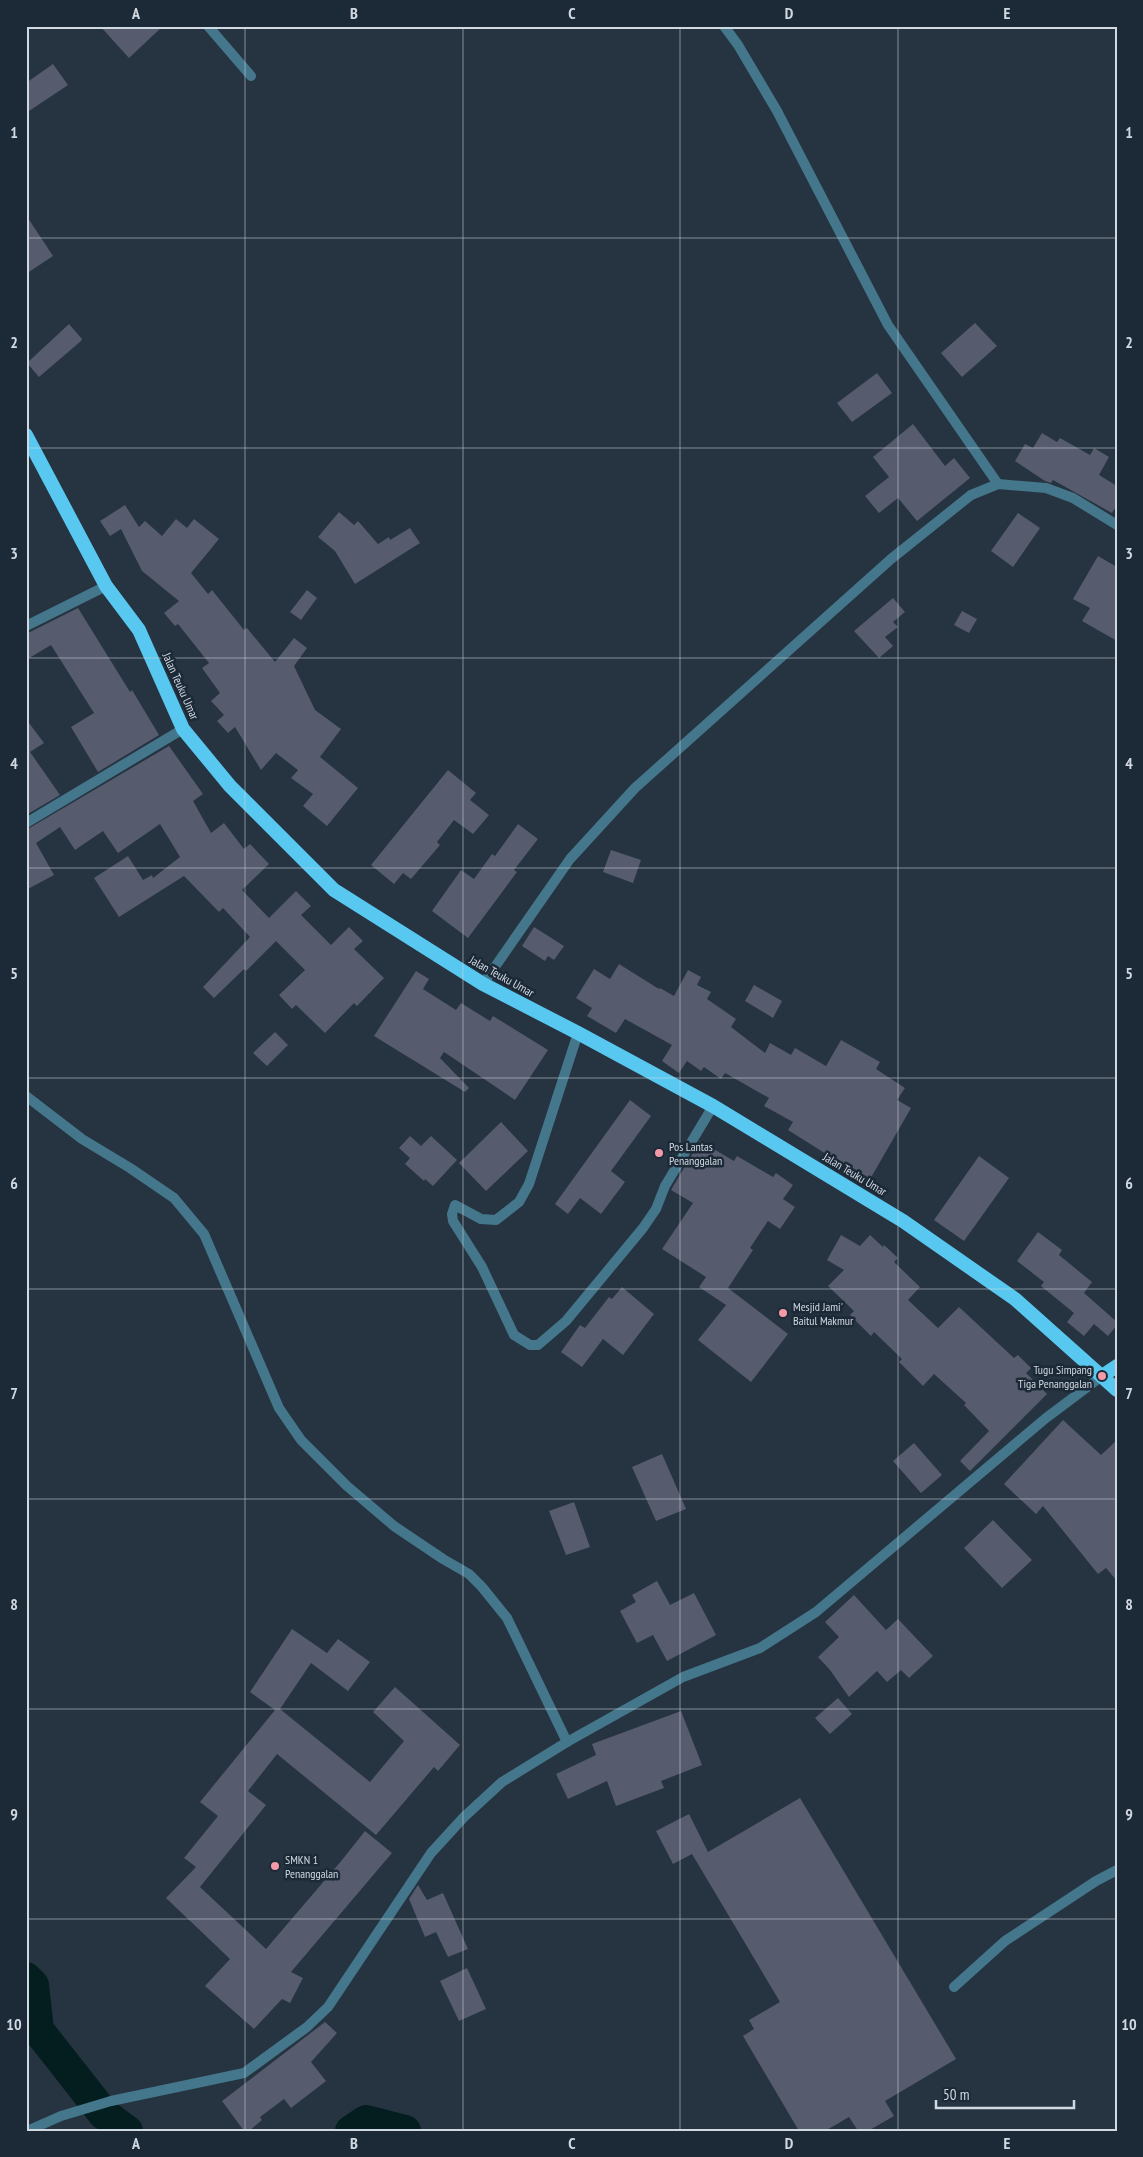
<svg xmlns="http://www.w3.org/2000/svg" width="1143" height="2157" viewBox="0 0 1143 2157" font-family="'PT Sans Narrow',sans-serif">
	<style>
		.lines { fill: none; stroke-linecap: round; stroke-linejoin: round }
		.river { stroke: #041e20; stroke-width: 32 }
		.building { fill: #565b6d }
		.service { stroke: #44778b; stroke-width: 10 }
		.minor { stroke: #44778b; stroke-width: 10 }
		.trunk { stroke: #58c8f0; stroke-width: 14 }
		.grid { fill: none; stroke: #d0d9e2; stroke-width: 1; stroke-opacity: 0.55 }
		.poi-dot { fill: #f39aa9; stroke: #1c2936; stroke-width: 2 }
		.labels { text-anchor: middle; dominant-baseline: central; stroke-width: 5; stroke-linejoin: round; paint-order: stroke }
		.street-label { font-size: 12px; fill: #d0d9e2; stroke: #1c2936 }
		.poi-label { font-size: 12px; fill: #d0d9e2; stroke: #1c2936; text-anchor: start }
		.neatline { fill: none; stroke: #d0d9e2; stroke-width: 2 }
		.grid-label { font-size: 16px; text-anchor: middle; font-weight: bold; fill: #d0d9e2 }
	</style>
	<rect width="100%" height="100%" fill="#263340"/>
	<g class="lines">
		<!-- river -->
		<g class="river">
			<path d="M26,1978L33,1985L38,2030L104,2114L127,2131"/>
			<path d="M351,2131L366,2121L405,2131"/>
		</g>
	</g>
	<!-- building -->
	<g class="building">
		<path d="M100,26H163L129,58Z"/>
		<path d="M53,64L68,85L26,113V83Z"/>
		<path d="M26,215L53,256L26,274Z"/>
		<path d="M975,323L997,346L962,377L941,353Z"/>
		<path d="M69,324L82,339L81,341L39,377L27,363Z"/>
		<path d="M877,373L892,393L852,422L837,403Z"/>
		<path d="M913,424L945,466L954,458L970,478L917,521L898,498L879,513L865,496L889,477L873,457Z"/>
		<path d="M1042,433L1057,442L1060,438L1090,455L1094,448L1109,457L1099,475L1117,486V505L1112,513L1053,480L1051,483L1045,481L1015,461L1025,444L1033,448Z"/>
		<path d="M125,505L139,527L145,521L162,536L176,519L187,528L194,519L219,539L191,573L208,594L212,590L244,630L247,628L275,662L294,638L307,648L294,666L315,710L341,729L320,757L358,788L327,826L303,806L313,794L291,778L298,770L276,753L261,770L235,727L228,733L217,721L224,715L211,701L220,693L202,668L209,663L178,624L175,626L164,613L179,601L142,571L121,529L110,536L100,521Z"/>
		<path d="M339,512L354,525L358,521L378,544L389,537L390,540L410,528L420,543L355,584L335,551L318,537Z"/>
		<path d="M1018,513L1040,528L1013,567L991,551Z"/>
		<path d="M1098,556L1117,567V641L1082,621L1090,608L1073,599Z"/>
		<path d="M307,590L317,598L301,620L290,612Z"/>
		<path d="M893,598L905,612L893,622L898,627L885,637L893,646L879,658L854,631Z"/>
		<path d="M78,608L130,692L132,690L159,735L98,772L71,727L94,713L51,645L26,660V634Z"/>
		<path d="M962,611L977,619L969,633L954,625Z"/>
		<path d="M26,719L44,743L30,752L60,795L26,815Z"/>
		<path d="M169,746L203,794L193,801L211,833L224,823L244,849L250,844L269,864L242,890L269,918L296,891L311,906L301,915L331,945L349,927L363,941L354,949L384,978L357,1006L354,1003L325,1033L296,1005L292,1009L279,995L305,970L276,941L246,971L244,969L214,998L203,987L250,937L223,908L219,912L184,876L119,917L94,878L128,856L143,880L152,875L153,878L180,857L160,824L118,853L103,831L75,850L60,827L36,843L54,875L26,890V830Z"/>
		<path d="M448,770L476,793L470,800L489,815L473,834L454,820L437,842L440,845L411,879L403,873L394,884L371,865Z"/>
		<path d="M518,824L538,839L514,870L517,872L468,938L432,911L461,870L474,879L492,854L495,856Z"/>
		<path d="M611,850L641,860L633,883L603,872Z"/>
		<path d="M534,927L564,946L554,960L548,956L545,961L522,946Z"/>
		<path d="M619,964L659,989L660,988L674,996L688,970L701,977L697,985L711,992L707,999L736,1019L731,1027L765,1053L770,1043L791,1055L795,1048L826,1066L841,1040L880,1062L876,1069L905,1088L897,1100L911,1108L869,1181L788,1130L793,1122L764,1106L769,1098L725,1073L721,1079L704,1067L701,1071L687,1061L679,1073L662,1061L672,1045L625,1019L616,1033L587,1016L592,1008L576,998L594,969L610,979Z"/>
		<path d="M416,971L429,979L423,989L456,1010L461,1003L490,1021L493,1016L548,1050L515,1100L444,1052L440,1058L469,1088L465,1092L374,1036Z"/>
		<path d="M754,985L782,1001L773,1018L745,1001Z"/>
		<path d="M275,1032L288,1045L267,1066L253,1053Z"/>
		<path d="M630,1100L651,1116L611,1171L625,1182L601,1214L580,1198L568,1214L555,1204Z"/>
		<path d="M501,1122L528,1151L486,1191L459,1163Z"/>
		<path d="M410,1136L421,1146L431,1136L457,1160L433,1186L425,1179L424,1181L405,1164L410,1158L399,1148Z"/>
		<path d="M700,1141L734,1161L737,1156L773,1177L776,1173L793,1185L783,1199L795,1207L780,1229L768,1221L750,1248L753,1250L728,1288L788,1334L751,1382L698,1340L726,1305L699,1287L706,1277L662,1249L693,1203L671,1190Z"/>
		<path d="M979,1156L1009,1178L964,1241L934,1220Z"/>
		<path d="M1038,1232L1062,1250L1059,1255L1092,1282L1084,1293L1117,1322V1325L1108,1336L1094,1324L1084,1336L1067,1322L1074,1313L1041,1286L1044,1282L1017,1261Z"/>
		<path d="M841,1235L860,1246L870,1235L883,1247L884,1245L898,1258L894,1262L920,1287L908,1300L938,1328L959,1307L1014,1358L1018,1355L1031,1368L1026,1373L1047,1394L970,1471L960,1461L989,1431L964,1405L966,1403L934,1374L923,1386L899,1362L902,1359L874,1332L871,1336L850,1315L854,1311L828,1286L844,1270L827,1260Z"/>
		<path d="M622,1287L654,1314L623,1355L603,1339L582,1367L561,1352L580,1325L585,1328L609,1297L612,1299Z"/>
		<path d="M1063,1420L1101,1455L1117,1440V1581L1106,1568L1098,1574L1043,1506L1036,1514L1004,1484Z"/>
		<path d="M914,1443L942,1475L921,1493L893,1461Z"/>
		<path d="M662,1454L686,1509L656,1521L632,1467Z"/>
		<path d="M574,1502L590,1547L566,1555L549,1511Z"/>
		<path d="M993,1520L1032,1560L1002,1588L964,1548Z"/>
		<path d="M657,1581L670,1605L694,1593L716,1635L667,1661L653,1635L637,1643L620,1611L636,1602L632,1595Z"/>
		<path d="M854,1595L886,1630L898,1619L933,1656L909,1678L901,1670L887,1682L877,1671L849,1697L830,1670L818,1657L839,1637L825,1622Z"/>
		<path d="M292,1629L327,1653L338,1639L370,1662L348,1691L311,1663L280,1709L370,1782L404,1741L373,1712L395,1687L460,1745L438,1771L434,1767L376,1835L277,1754L248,1791L266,1805L200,1887L266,1949L342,1860L365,1831L392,1853L291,1972L303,1978L290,2003L282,1999L254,2029L205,1986L230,1959L166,1898L196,1867L184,1858L218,1816L200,1802L275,1710L250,1692Z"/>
		<path d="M838,1698L852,1714L830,1734L815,1718Z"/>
		<path d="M681,1711L702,1765L661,1781L664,1788L616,1806L607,1781L568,1799L556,1774L596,1755L592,1744Z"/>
		<path d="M800,1798L956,2059L885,2101L894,2116L868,2131H858L849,2117L825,2131H799L743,2036L754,2029L749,2020L780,2002L692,1854L673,1864L656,1831L689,1814L708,1852Z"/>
		<path d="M418,1885L427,1900L443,1893L468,1949L448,1957L436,1932L425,1937L409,1899Z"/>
		<path d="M467,1968L486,2009L459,2021L440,1981Z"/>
		<path d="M325,2022L337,2033L311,2062L326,2081L291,2108L284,2099L260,2117L262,2120L249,2131H244L222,2101Z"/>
	</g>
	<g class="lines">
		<!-- service -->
		<g class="service">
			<path d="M208,26L251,76"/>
			<path d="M724,26L738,45L777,111L888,325L998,484"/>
			<path d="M26,626L106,586"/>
			<path d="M954,1987L1005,1941L1096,1881L1117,1870"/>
			<path d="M27,2131L61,2116L111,2101L244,2073L307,2027L328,2007L431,1853L464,1817L502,1782L567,1742L683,1677L760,1648L816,1612L1046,1418L1102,1376"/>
		</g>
		<!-- minor -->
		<g class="minor">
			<path d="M26,823L183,729"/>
			<path d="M483,984L570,859L635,788L891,559L971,495L998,484L1046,488L1073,498L1117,525"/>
			<path d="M578,1033L529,1184L519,1202L496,1220L481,1219L455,1205L452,1214L453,1221L482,1267L514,1335L530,1345H538L566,1321L643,1228L656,1209L665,1186L713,1106"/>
			<path d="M26,1096L82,1139L130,1168L174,1198L204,1234L279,1408L301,1440L347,1486L394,1526L443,1559L469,1574L482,1587L507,1618L567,1742"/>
		</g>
		<!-- trunk -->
		<g class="trunk">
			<path d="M26,435L106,586L139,630L183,729L230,786L334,890L483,984L578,1033L713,1106L903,1221L1015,1299L1117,1390"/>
			<path d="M1102,1376L1117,1366"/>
		</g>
	</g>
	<!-- grid -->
	<path class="grid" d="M245,26V2131M463,26V2131M680,26V2131M898,26V2131M26,238H1117M26,448H1117M26,658H1117M26,868H1117M26,1078H1117M26,1289H1117M26,1499H1117M26,1709H1117M26,1919H1117"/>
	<!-- markers -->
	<g class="poi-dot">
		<circle cx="659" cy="1153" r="5"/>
		<circle cx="783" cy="1313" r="5"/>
		<circle cx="1102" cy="1376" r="5"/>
		<circle cx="275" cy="1866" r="5"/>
	</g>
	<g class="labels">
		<!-- street labels -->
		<g class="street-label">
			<text transform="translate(181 686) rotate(66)">Jalan Teuku Umar</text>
			<text transform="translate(502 976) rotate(29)">Jalan Teuku Umar</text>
			<text transform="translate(855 1174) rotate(31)">Jalan Teuku Umar</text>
		</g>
		<!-- poi labels -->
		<g class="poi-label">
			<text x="669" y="1146">Pos Lantas<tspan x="669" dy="14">Penanggalan</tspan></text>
			<text x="793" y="1306">Mesjid Jami'<tspan x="793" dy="14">Baitul Makmur</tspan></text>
			<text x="1092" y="1369" text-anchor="end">Tugu Simpang<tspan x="1092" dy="14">Tiga Penanggalan</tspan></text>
			<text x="285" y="1859">SMKN 1<tspan x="285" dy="14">Penanggalan</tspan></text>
		</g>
	</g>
	<!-- border -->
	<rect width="1143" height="2157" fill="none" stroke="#1c2936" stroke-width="55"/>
	<!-- scale -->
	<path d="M936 2100v8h138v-8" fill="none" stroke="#d0d9e2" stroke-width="2.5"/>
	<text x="943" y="2100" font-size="15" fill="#d0d9e2" stroke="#1c2936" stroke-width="4" paint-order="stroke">50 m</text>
	<rect x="28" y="28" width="1088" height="2102" class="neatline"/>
	<g class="grid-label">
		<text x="136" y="19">A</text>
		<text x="354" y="19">B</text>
		<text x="572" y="19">C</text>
		<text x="789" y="19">D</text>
		<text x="1007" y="19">E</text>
		<text x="14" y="138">1</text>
		<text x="1129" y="138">1</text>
		<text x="14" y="348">2</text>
		<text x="1129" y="348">2</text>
		<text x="14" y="559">3</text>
		<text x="1129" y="559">3</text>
		<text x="14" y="769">4</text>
		<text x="1129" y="769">4</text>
		<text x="14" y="979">5</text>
		<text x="1129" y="979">5</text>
		<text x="14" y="1189">6</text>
		<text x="1129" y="1189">6</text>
		<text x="14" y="1399">7</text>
		<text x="1129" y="1399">7</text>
		<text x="14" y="1610">8</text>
		<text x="1129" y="1610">8</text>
		<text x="14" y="1820">9</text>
		<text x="1129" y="1820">9</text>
		<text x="14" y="2030">10</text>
		<text x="1129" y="2030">10</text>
		<text x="136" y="2149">A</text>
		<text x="354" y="2149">B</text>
		<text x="572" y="2149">C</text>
		<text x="789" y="2149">D</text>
		<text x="1007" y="2149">E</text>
	</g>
</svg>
